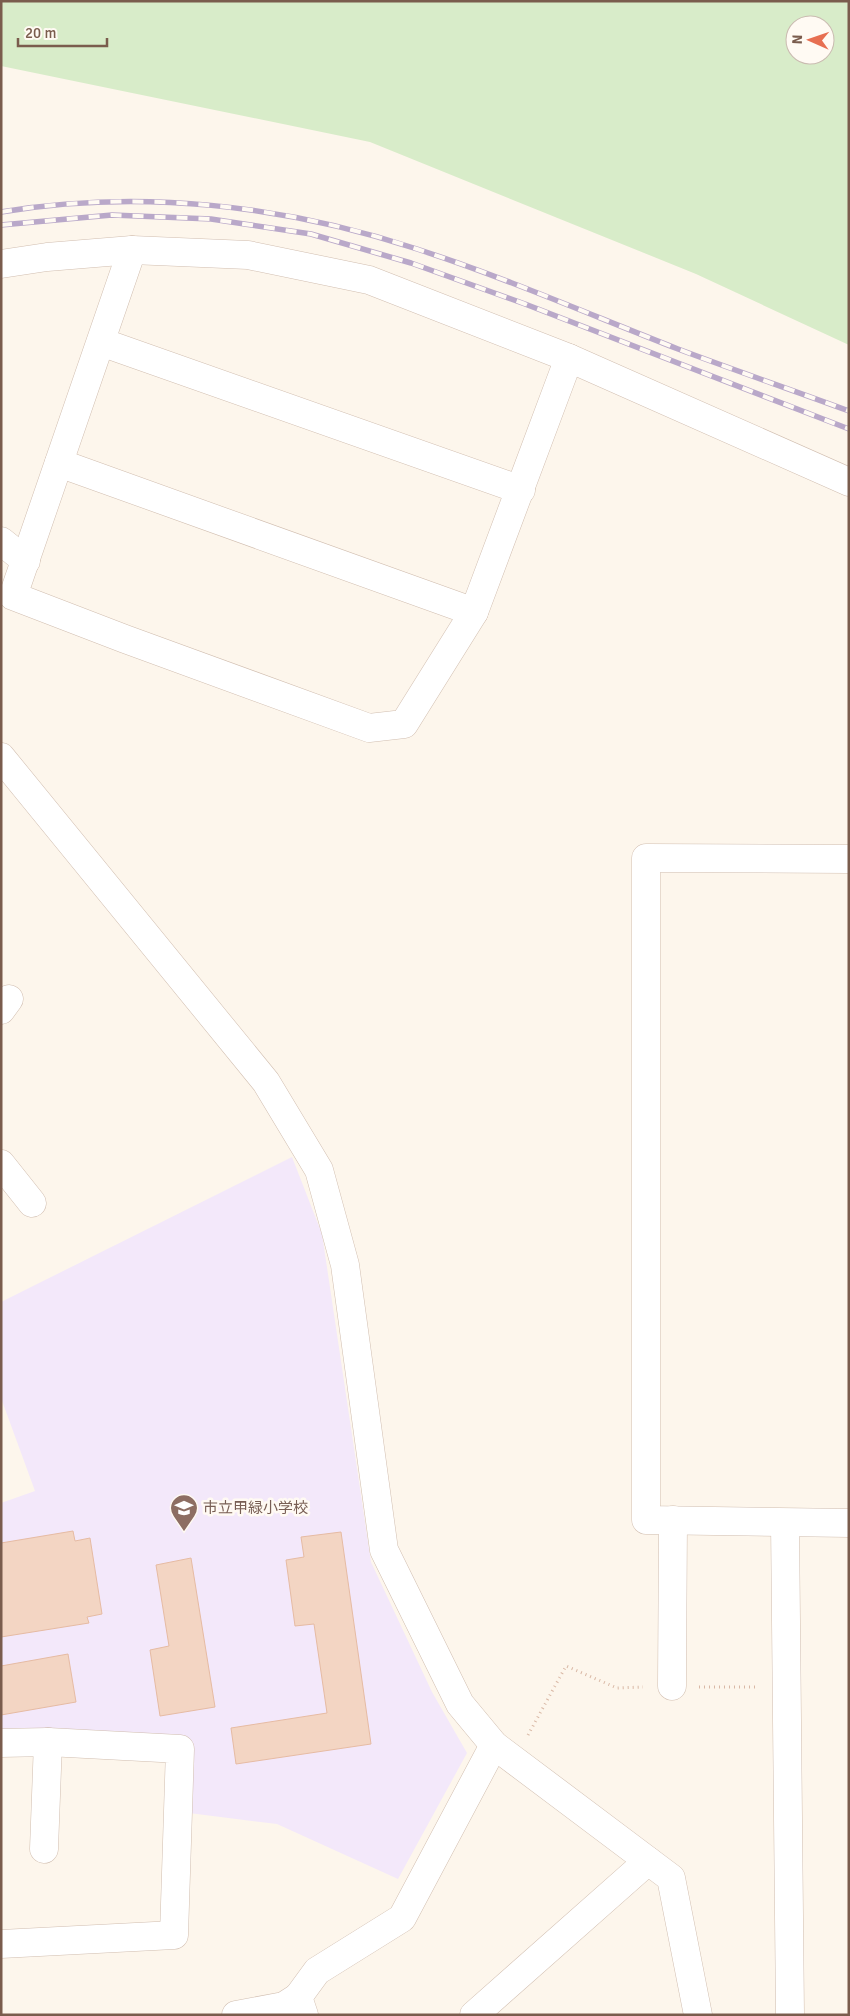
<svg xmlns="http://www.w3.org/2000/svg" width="850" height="2016" viewBox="0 0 850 2016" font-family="Signika,'Noto Sans JP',sans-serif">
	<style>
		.education { fill: #f3e8fa }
		.green { fill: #d8ecc9; fill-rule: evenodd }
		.building { fill: #f3d5c3; stroke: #e6bba3 }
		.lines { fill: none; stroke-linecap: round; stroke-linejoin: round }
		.minor-casing { stroke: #d1beb0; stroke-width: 29 }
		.path { stroke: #d9b8a5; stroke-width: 3; stroke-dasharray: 1 4; stroke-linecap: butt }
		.minor { stroke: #fff; stroke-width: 28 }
		.rail-casing { stroke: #b9a8c9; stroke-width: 5.5 }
		.rail { stroke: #fffaf3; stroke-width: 4; stroke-dasharray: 11; stroke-linecap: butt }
		.labels { text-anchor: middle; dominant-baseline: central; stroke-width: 5; stroke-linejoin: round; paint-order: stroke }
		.education-label { font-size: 15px; fill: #785e54; stroke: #fffaf3; text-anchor: start }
	</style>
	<rect width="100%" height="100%" fill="#fdf6ec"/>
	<!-- education -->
	<path class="education" d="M292,1157L322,1234L371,1562L432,1692L467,1753L398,1879L277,1824L189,1813L188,1739L1,1735V1503L35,1491L1,1398V1302Z"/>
	<!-- green -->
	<path class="green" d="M1,1H849V345L696,274L370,142L1,66ZM795,25H825V55H795Z"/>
	<!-- building -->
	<g class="building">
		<path d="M73,1531L75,1541L90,1538L102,1614L87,1617L89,1623L1,1637V1543Z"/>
		<path d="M341,1532L371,1744L236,1764L231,1728L327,1713L314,1624L295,1626L286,1560L304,1557L301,1537Z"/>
		<path d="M191,1558L215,1707L160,1716L150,1650L169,1646L156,1565Z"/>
		<path d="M68,1654L76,1702L1,1715V1666Z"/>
	</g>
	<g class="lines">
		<!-- minor casing -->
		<g class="minor-casing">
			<g id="minor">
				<path d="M132,250L13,596L125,639L369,728L404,724L474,612L569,358"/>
				<path d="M1,264L47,257L132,250L248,255L369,280L569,358L849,482"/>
				<path d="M101,342L521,490"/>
				<path d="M59,463L474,612"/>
				<path d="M1,541L26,561"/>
				<path d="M1,757L266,1082L319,1170L345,1265L384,1550L460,1704L494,1745L671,1878L698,2015"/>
				<path d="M849,859L646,858V1520L849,1523"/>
				<path d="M1,1010L9,999"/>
				<path d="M1,1164L32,1203"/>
				<path d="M785,1523L790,2015"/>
				<path d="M672,1686L673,1520"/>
				<path d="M1,1743L48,1742L180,1749L174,1935L1,1944"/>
				<path d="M44,1849L48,1742"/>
				<path d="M236,2015L284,2006L298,1997"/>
				<path d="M304,2015L298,1997L317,1971L402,1918L494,1745"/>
				<path d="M474,2015L648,1861"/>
			</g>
		</g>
		<!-- path -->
		<g class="path">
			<path d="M699,1687H758"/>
			<path d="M528,1735L566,1666L617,1688L643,1687"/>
		</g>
		<!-- minor -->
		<use href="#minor" class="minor"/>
		<!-- rail casing -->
		<g class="rail-casing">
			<g id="rail">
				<path d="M1,212C140,189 284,205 417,249C506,278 591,315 678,349C734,370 792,390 849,411"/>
				<path d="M1,225L112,215L211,219L311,234L411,263L525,304L849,429"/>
			</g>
		</g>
		<!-- rail -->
		<use href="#rail" class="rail"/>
	</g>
	<!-- icons -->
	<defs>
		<g id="school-pin" transform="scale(1.4375)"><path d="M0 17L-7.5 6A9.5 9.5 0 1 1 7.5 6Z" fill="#8d6e63" stroke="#fffaf3"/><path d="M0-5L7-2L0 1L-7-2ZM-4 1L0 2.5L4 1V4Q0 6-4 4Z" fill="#fff"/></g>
	</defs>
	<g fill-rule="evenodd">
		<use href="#school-pin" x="184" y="1508"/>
	</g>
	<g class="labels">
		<!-- education labels -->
		<g class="education-label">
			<text x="203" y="1508">市立甲緑小学校</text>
		</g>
	</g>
	<!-- border -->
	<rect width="850" height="2016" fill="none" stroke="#7a5c4d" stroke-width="5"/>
	<!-- north arrow -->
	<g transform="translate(810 40) rotate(272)"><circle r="24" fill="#fffaf3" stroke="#cabbb1"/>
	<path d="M0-4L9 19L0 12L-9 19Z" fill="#e76f51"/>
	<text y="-8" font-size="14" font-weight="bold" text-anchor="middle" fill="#7a5c4d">N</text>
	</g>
	<!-- scale -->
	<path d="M18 38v8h89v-8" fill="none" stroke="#7a5c4d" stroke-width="2.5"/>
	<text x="25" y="38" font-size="15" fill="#7a5c4d" stroke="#fffaf3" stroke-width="4" paint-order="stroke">20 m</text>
</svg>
